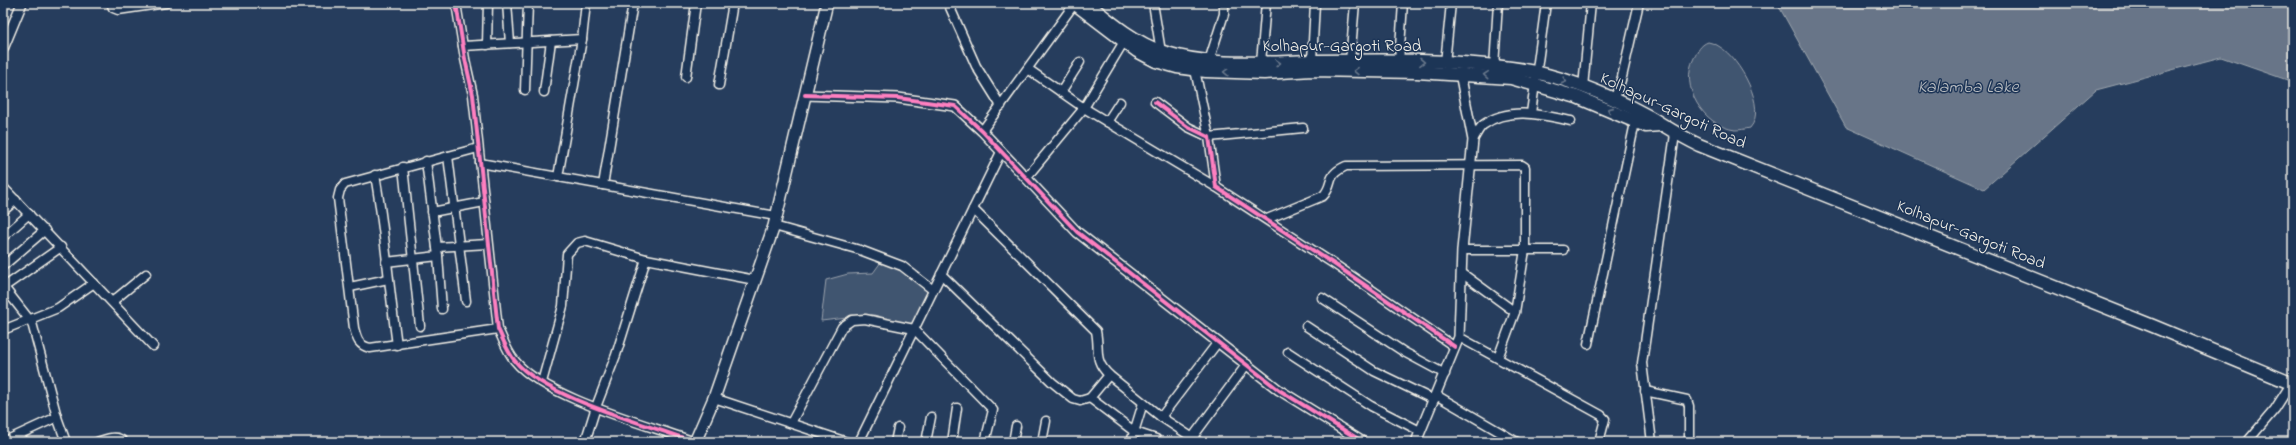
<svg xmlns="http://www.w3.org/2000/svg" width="2296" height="445" viewBox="0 0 2296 445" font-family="'Indie Flower',sans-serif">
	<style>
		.green { fill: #40546f; stroke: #9aa2ac }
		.water { fill: #677588; stroke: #9fa7ae }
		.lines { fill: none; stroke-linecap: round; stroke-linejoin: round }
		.minor-casing { stroke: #f4f1e8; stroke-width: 11 }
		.tertiary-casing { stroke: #f4f1e8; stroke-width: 12 }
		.secondary-casing { stroke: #f4f1e8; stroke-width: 14 }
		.primary-casing { stroke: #f4f1e8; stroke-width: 15 }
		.minor { stroke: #1d3557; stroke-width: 8 }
		.tertiary { stroke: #1d3557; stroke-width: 9 }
		.secondary { stroke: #1d3557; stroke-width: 11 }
		.primary { stroke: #1d3557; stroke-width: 12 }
		.cycleway-casing { stroke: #1d3557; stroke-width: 6 }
		.cycleway { stroke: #ff80c0; stroke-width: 4 }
		.oneway { stroke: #68778a }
		.labels { text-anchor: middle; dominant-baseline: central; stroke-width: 3; stroke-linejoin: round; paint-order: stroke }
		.street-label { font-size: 17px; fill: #f4f1e8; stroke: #1d3557 }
		.water-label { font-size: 18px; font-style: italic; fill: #bcbfc2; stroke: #1d3557 }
	</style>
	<rect width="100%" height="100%" fill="#263d5d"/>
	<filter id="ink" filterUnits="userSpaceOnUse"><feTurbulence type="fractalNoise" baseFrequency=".025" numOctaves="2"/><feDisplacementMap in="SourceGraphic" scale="8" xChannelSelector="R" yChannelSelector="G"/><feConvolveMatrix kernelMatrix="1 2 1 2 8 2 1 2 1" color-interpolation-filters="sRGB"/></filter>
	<g filter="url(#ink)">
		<!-- green -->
		<g class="green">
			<path d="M1708,42C1712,43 1716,44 1720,47C1739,58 1768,108 1750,128C1745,129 1740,130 1735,130C1703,126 1679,86 1694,58C1698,51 1700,45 1708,42Z"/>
			<path d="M881,262L900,269L928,291L911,326L874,315L821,321L826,280L848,274L873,273Z"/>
		</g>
		<!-- water -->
		<path class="water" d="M1777,3H2293V82L2221,57L2096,90L1984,189L1846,127Z"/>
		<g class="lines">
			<!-- minor casing -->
			<g class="minor-casing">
				<g id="minor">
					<path d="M111,3L113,8L118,10L166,3"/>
					<path d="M456,3L465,59L473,95L498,329C503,339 507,352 515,361C545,398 649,425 695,442"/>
					<path d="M507,3L510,43"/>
					<path d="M948,3L976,66L1001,106"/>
					<path d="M1153,3L1161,52"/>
					<path d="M487,45L488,3"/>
					<path d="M463,46L582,39"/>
					<path d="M1209,61L1224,14V3"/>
					<path d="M1312,61L1315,3"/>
					<path d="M1350,61L1355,3"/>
					<path d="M1399,62L1403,3"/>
					<path d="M1261,63L1266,3"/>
					<path d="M1445,63L1451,3"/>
					<path d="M1194,65L1209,137L1303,128"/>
					<path d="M1494,67L1498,3"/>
					<path d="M1028,69L1084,108L1126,38"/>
					<path d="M686,77L696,3"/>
					<path d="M719,85L733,3"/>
					<path d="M1583,87L1591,3"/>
					<path d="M525,90L528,3"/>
					<path d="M544,92L551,41"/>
					<path d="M1061,92L1080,62"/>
					<path d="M1614,101L1622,77L1639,3"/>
					<path d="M1155,102L1188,127L1209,137L1216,187L1337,266L1455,347"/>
					<path d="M1531,113L1546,3"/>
					<path d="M1107,122L1120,102"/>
					<path d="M982,131L1075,3"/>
					<path d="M1473,140C1476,135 1479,128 1483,125C1509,106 1543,115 1571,121"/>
					<path d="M478,148L345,184L340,190L338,198L354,328C357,339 358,345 370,348L498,329"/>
					<path d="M448,156L466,301"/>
					<path d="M426,161L438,256L442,309"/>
					<path d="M480,163L776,216"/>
					<path d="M403,167L420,326"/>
					<path d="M375,175C385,231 389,288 397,345"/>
					<path d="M558,177L582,39L586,3"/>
					<path d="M1026,178L1084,108L1216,187"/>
					<path d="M603,185L633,3"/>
					<path d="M3,187L153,346"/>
					<path d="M973,209L1096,331C1100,351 1093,360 1109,375"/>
					<path d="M3,211L16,200"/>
					<path d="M432,212L484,202"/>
					<path d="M1267,219L1323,196C1335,184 1324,176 1346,166L1522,165L1525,167V250H1563"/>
					<path d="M774,226L860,250L902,266L933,290"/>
					<path d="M3,237L29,214"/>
					<path d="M437,247L488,244"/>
					<path d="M1462,250H1525L1515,312L1498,358"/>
					<path d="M386,262L438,256"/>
					<path d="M3,266L45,230"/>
					<path d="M941,274L1052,382L1073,399L1080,401L1090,398"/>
					<path d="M1463,274L1515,312"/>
					<path d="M3,286L32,323L57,417"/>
					<path d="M4,287L61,247"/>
					<path d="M350,287L388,279"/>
					<path d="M1322,298L1404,352L1445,374"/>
					<path d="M113,301L146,274"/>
					<path d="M1306,326L1374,371L1434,400"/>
					<path d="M3,330L58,308L94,283"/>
					<path d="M1459,337L1601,415L1605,419L1599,442"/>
					<path d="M1588,344L1636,118"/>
					<path d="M1288,352L1371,406L1420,431"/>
					<path d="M542,382L563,306L567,254L577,243L585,241L646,259L755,280"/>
					<path d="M1645,391L1687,400L1689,406V442"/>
					<path d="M1436,395L1517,442"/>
					<path d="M714,398L847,442"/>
					<path d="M1161,417L1218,342"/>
					<path d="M791,423L842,327L852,320L865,319L914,329L993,410L985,442"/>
					<path d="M1192,438L1247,364"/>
					<path d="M3,442L57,417L66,442"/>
					<path d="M97,442C107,439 116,434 124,442"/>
					<path d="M585,442L596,407L616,355L646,259"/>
					<path d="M859,442L1001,152"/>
					<path d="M895,442L898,428"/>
					<path d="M926,442L931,417"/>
					<path d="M952,442L957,408"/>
					<path d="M1013,442L1016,426"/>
					<path d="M1042,442L1046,421"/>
					<path d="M1131,442L1143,403"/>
					<path d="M1156,442V439L1135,432L1090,398L1109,375L1161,417L1199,442"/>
					<path d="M1652,442L1642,363L1675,134"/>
					<path d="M2247,442L2275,409L2291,384"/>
				</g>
			</g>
			<!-- tertiary casing -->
			<g class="tertiary-casing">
				<g id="tertiary">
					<path d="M3,49L22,3"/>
					<path d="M805,95L898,98L955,106L982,131L1077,232L1279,390L1363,442"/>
					<path d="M1416,442L1459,337L1462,250L1473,140L1460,73"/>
				</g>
			</g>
			<!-- secondary casing -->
			<g class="secondary-casing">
				<path id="secondary" d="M695,442L714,398L774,226L827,3"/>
			</g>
			<!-- primary casing -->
			<g class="primary-casing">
				<g id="primary">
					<path d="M1074,3L1137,51L1156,61L1177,67L1206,71L1264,73L1312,70L1417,72L1511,78L1577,97L1646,126L1660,125"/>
					<path d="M1087,3C1109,21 1135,43 1163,52C1212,68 1266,62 1317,61C1381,60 1448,59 1511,68C1558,74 1607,94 1648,116C1665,126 1680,136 1699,145L2153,326L2293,384"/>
				</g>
			</g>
			<!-- minor -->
			<use href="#minor" class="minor"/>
			<!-- tertiary -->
			<use href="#tertiary" class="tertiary"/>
			<!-- secondary -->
			<use href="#secondary" class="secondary"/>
			<!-- primary -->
			<use href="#primary" class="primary"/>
			<!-- cycleway casing -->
			<g class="cycleway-casing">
				<g id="cycleway">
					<path d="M456,3L465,59L473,95L498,329C503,339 507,352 515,361C545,398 649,425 695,442"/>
					<path d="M805,95L898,98L955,106L982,131L1077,232L1279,390L1363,442"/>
					<path d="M1155,102L1188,127L1209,137L1216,187L1337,266L1455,347"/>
				</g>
			</g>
			<!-- cycleway -->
			<use href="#cycleway" class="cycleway"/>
		</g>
		<!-- one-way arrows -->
		<defs><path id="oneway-chevron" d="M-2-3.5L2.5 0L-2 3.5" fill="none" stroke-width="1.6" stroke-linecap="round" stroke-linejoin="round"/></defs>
		<g class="oneway">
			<use href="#oneway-chevron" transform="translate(1422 62) rotate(1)"/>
			<use href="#oneway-chevron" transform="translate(1278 63) rotate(-2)"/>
			<use href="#oneway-chevron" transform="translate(1356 71) rotate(-179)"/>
			<use href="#oneway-chevron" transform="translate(1226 72) rotate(-178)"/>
			<use href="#oneway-chevron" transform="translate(1486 75) rotate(-175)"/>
			<use href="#oneway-chevron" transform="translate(1564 81) rotate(17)"/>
			<use href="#oneway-chevron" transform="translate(1610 110) rotate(-156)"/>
		</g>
	</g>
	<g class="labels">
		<!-- street labels -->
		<g class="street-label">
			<text x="1342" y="46">Kolhapur-Gargoti Road</text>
			<text transform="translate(1673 111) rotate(25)">Kolhapur-Gargoti Road</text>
			<text transform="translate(1971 235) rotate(22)">Kolhapur-Gargoti Road</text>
		</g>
		<!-- water labels -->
		<g class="water-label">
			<text x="1968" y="88">Kalamba Lake</text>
		</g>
	</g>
	<!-- margin -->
	<rect width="2296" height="445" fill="none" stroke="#1d3557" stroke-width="16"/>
	<rect x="8" y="8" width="2280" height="429" fill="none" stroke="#f4f1e8" stroke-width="1.5" filter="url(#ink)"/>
</svg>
